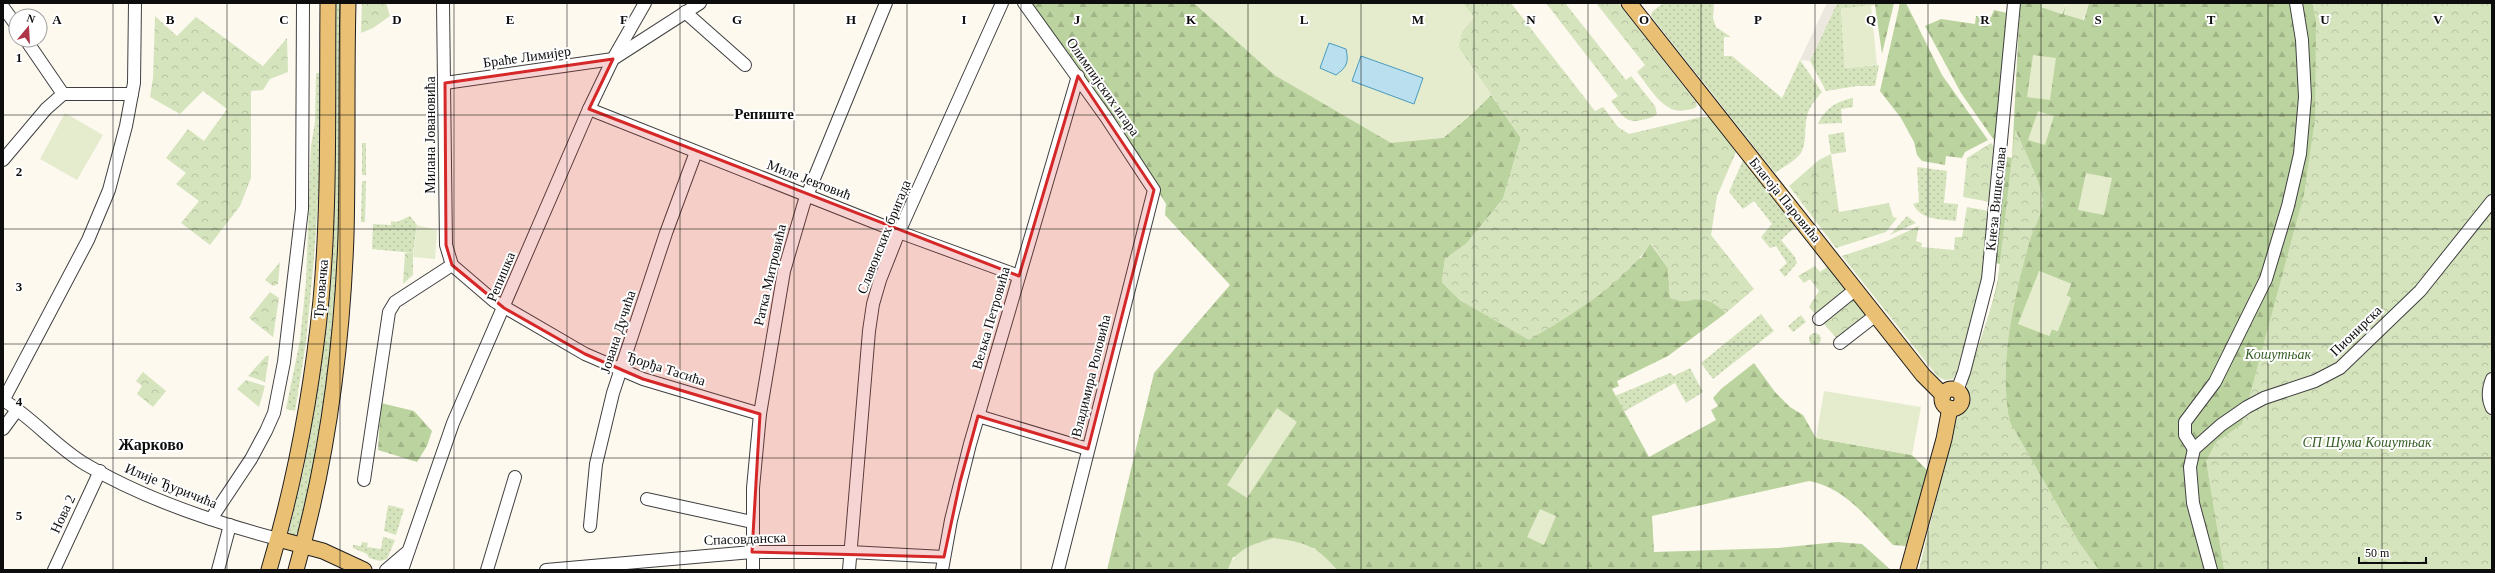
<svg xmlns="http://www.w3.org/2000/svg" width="2495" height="573" viewBox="0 0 2495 573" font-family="Georgia,serif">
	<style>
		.grass { fill: url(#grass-dots) }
		.forest { fill: url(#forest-firs); fill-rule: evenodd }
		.park { fill: url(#park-crowns) }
		.pitch { fill: #e5eccd }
		.plaza { fill: #ede8df }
		.water { fill: #bae0ef; stroke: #499bbe }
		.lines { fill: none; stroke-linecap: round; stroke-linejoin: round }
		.minor-casing { stroke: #404040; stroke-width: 14 }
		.major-casing { stroke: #1e1e1e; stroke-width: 17 }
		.minor { stroke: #fff; stroke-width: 12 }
		.major { stroke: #e9c074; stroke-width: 15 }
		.marked { fill: #d62828; fill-opacity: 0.2; stroke: #d62828; stroke-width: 3; stroke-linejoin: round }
		.grid { fill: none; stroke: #0d0d0d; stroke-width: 1; stroke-opacity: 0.55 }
		.labels { text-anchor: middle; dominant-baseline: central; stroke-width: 4; stroke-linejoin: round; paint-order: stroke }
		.street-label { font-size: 14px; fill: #0d0d0d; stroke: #fff }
		.park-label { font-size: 14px; font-style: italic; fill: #365e25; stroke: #fff }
		.neighbourhood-label { font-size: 15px; font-weight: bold; fill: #0d0d0d; stroke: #fff }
		.quarter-label { font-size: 16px; font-weight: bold; fill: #0d0d0d; stroke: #fff }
		.grid-label { font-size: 13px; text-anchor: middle; font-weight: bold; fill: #0d0d0d; stroke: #fff; stroke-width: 4; stroke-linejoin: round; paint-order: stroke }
	</style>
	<defs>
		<pattern id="grass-dots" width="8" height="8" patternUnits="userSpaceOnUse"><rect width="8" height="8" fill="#d5e4bd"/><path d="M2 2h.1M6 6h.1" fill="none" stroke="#b6c2a1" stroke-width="1.8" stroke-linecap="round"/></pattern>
		<pattern id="forest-firs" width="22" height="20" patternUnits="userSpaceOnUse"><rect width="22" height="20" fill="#bbd39e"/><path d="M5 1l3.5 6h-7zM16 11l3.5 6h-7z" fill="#a0b487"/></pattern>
		<pattern id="park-crowns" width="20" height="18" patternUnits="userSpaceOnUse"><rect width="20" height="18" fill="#d5e4bd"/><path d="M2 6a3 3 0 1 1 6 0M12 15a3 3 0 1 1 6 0" fill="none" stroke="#b6c2a1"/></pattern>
	</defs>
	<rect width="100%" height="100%" fill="#fdf9ef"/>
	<!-- grass -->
	<g class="grass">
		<path d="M333,3H343L339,272L326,400L301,528L294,536L290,535L289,531L304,468L314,410Z"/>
		<path d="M1663,3H1714L1713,18L1716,27L1731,37H1724V56H1732L1782,98L1800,60L1822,92C1816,99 1809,107 1807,116C1804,127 1807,140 1802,151C1798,160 1783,167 1775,173L1651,16L1652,12Z"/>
		<path d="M1837,3H1875V5L1841,9L1845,68L1879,65L1875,86H1857L1826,91L1810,61Z"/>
		<path d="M316,73H320V174L314,257L306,342L295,411L286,409L300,340L306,282L311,146L315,122Z"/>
		<path d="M1853,98V107L1841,109L1842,123L1818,124C1826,108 1835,102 1853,98Z"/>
		<path d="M1844,132L1846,152L1831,154L1828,135Z"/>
		<rect x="362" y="143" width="4" height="32"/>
		<path d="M1743,160L1795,227L1781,240L1795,257L1797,263L1785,277L1779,270L1787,263L1776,246L1770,248L1761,237L1772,224L1754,201L1743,209L1729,192Z"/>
		<path d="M1917,167L1947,171L1944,203L1958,204L1956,221C1939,219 1921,220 1913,204L1919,202Z"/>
		<path d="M362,181H366L365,222H361Z"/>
		<path d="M410,216L417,225L413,253L372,249L373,224L391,225V221L397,222Z"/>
		<path d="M1907,216L1916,223L1890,235Z"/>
		<path d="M1761,314L1774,331L1713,379L1701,363Z"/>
		<path d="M1801,315L1806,322L1793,332L1788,326Z"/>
		<circle cx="1815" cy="339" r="6"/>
		<path d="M1690,368L1703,392L1686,403L1675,383L1623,412L1615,396L1670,373L1674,376Z"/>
		<path d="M388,505L404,509L396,535L384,531Z"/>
		<path d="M383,537L395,540L387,559L380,561L369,558L367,554L353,548V545L361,546L362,542L368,543L367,547L381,549Z"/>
	</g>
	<!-- forest -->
	<g class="forest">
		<path d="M1032,3H1194L1276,76L1443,138L1473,113L1491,95L1521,138L1503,199L1466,244L1445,259L1442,282L1461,301L1641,258L1650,243L1668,268L1670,298C1697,302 1704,292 1726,313L1668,356L1617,381L1619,386L1612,389L1649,457L1716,420L1711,410L1718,406L1713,398L1721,389L1754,363L1775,392L1790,407L1803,415L1816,438L1912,455L1928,471L1906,546L1893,545C1868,519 1846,488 1809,481L1652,516L1654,552L1778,548L1837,542L1862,544L1891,570H1337L1314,548L1233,557L1228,570H1107L1154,373L1230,285L1165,215L1166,204L1139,161Z"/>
		<path d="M1875,3H1894L1882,54L1875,5Z"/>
		<path d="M1900,3H1906L1942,75L1988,140L1965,152L1962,158L1946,156L1945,165L1922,161L1917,155L1914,142L1901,118L1880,91Z"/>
		<path d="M2020,3H2043L2042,7L2062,14L2067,3L2064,14L2084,20L2089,3H2492V570H1919L1957,418L1963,414C1967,400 1965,390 1969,376C1980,338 1996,303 2000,264L1995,263L2007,157L2012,158ZM2039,271L2071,284L2066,296L2070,297L2057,331L2052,329L2049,336Z"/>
		<path d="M1994,10L2007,13L1996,143L1961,93L1925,26L1941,19L1975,24L1976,16L1991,17Z"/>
		<path d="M381,403L414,411L432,431L427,446L417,462L378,450Z"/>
	</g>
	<!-- park -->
	<g class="park">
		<path d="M362,3H386L390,16L373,28L361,33Z"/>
		<path d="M1462,3H1511L1595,111L1603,107L1618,127L1629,134L1701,117H1711L1736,152L1717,196L1711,235L1754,289L1726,313C1697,286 1694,309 1670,298L1668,268L1651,243C1621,286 1573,314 1529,340L1461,301L1442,282L1445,259L1466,244L1503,199L1521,138L1458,47L1462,31L1474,17Z"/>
		<path d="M1546,3H1565L1626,80L1631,76L1655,106L1657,114C1654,117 1650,118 1646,119C1625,125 1623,116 1611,101L1618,96Z"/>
		<path d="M1596,3H1618L1696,102L1697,106C1693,110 1691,109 1686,110C1664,116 1649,86 1637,72L1645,65Z"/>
		<path d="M2312,3H2492V570H2224L2206,461L2216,442L2242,424L2304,194L2315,119L2316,21Z"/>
		<path d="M155,16L177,36L196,17L263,66L287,38L288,72L270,79L263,90L251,91V178L240,206L210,245L181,223L199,201L176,184L186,173L166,158L188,129L204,141L227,109L203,91L180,114L150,97L153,78Z"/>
		<path d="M2015,130C2022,143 2045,191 2043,204C2041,218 2032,231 2029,244C2014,298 1998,367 2010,422L2079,542L2099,570H1919L1957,418L1963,414L1968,399L1965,392L1997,288Z"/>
		<path d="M1991,143L1995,148L1990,202L1963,197L1967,158Z"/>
		<path d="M1831,154L1839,212L1889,203L1893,217L1897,218L1886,232L1836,248L1789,186L1819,160Z"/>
		<path d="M1967,207L1989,211L1981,286L1956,374L1953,379L1945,380L1938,377L1842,256L1887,241L1919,226L1916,241L1922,243L1921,247L1954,250L1955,237H1962Z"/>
		<path d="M405,253H413V275L403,284Z"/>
		<path d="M280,262L278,284L273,286L265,280Z"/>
		<path d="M1815,266L1820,272L1827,267L1868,316L1839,341L1809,307L1819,291L1810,279L1804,283L1798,276Z"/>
		<path d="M270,292L279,298L273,337L249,318Z"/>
		<path d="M266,356H269L265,382L248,376Z"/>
		<path d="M143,372L166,391L153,407L137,394L142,386L136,381Z"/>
		<path d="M246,380L265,386L259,407L237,389Z"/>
	</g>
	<!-- pitch -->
	<g class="pitch">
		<path d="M1194,3H1462L1474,17L1462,31L1458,47L1491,95L1473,113L1443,138L1391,143L1276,76Z"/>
		<path d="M2043,3H2066L2062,14L2041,7Z"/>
		<path d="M2067,3H2089L2083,20L2064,14Z"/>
		<path d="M1871,5L1877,65L1845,68L1841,9Z"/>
		<path d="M2033,55L2056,58L2050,100L2027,97Z"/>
		<path d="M2038,111L2054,116L2045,145L2028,140Z"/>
		<path d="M65,113L103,135L77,180L40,159Z"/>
		<path d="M2086,173L2112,178L2104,215L2078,210Z"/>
		<path d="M417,225L437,230L435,259L413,257Z"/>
		<path d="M2039,271L2071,284L2066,295L2071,298L2058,331L2052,329L2049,336L2018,324Z"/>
		<path d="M1824,391L1921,407L1912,455L1816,438Z"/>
		<path d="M1277,408L1297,422L1247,498L1227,485Z"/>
		<path d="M1540,509L1556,516L1544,545L1527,537Z"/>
		<path d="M1273,538C1304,542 1316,545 1337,570H1228C1236,548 1252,545 1273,538Z"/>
	</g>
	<!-- plaza -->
	<path class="plaza" d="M1827,3H1837L1810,61L1800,60Z"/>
	<!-- water -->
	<g class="water">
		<path d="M1329,43L1346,49C1349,62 1347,67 1336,75L1320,68Z"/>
		<path d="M1361,56L1423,78L1414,104L1352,81Z"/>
	</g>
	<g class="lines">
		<!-- minor casing -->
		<g class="minor-casing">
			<g id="minor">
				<path d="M443,3L446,245L452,265L494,301L585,354L643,379L760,414"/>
				<path d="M1024,3L1106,117L1154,190L1058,570"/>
				<path d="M3,7L16,25"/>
				<path d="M685,12L745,65"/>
				<path d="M26,40L63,94"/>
				<path d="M445,83L613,59L700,3"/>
				<path d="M589,109L899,232L1019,276"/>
				<path d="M3,160L46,109L63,94H132"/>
				<path d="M1819,319L1856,289"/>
				<path d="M1840,343L1876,315"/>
				<path d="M2492,379C2488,389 2487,398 2492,408"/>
				<path d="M1957,391L1964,372L1988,279L2014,3"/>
				<path d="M3,400C33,418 55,446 85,464C144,499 213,522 278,539"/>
				<path d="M3,401L88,240L109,190L126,126L134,83L135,3"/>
				<path d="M978,416L1088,449"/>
				<path d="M3,429L17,410"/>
				<path d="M2194,449L2185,435V422L2215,382L2266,279L2288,206L2300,154L2305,97L2302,40L2296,3"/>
				<path d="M364,480L389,312L395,302L452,265"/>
				<path d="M647,499L752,522"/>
				<path d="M211,519L251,459L266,431L274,413L284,362L302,209L303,3"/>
				<path d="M590,526L596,464L613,393L666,233L696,152"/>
				<path d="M54,570L100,471"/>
				<path d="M218,570L230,525"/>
				<path d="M386,570L406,553"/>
				<path d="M402,570L453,423L589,109L613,59L645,3"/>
				<path d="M487,570L515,477"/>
				<path d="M546,570L752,552H850L944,557"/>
				<path d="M753,570V488L760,414L784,271L804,203L886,3"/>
				<path d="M849,570L869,331L873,304L880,280L899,232L1002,3"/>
				<path d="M942,570L951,520L970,444L1078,76"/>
				<path d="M2211,570L2193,503L2190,467L2194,449L2221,425L2247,407L2264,398L2315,381L2340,368L2420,291L2492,201"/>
			</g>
		</g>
		<!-- major casing -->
		<g class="major-casing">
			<g id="major">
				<path d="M1629,3L1923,375L1943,395"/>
				<circle cx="1952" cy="399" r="10"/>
				<path d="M278,539L323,551L364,570"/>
				<path d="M269,570C295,482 312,391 321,300C330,201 327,102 328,3"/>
				<path d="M296,570C327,462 342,348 346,236C348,158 346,81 348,3"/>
				<path d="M1908,570L1944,439L1950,408"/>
			</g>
		</g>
		<!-- minor -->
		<use href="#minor" class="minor"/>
		<!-- major -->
		<use href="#major" class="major"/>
	</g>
	<!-- marked area -->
	<path class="marked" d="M613,59L589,109L1019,276L1078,76L1154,190L1088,449L978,416L960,482L944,557L752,552L760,414L643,379L585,354L504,308L452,265L446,245L445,83Z"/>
	<!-- grid -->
	<path class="grid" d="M113,3V570M227,3V570M340,3V570M454,3V570M567,3V570M680,3V570M794,3V570M907,3V570M1021,3V570M1134,3V570M1248,3V570M1361,3V570M1474,3V570M1588,3V570M1701,3V570M1815,3V570M1928,3V570M2041,3V570M2155,3V570M2268,3V570M2382,3V570M3,115H2492M3,229H2492M3,344H2492M3,458H2492"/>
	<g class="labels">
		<!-- street labels -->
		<g class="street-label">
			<text transform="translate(527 57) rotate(-8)">Браће Лимијер</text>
			<text transform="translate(1103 87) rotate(55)">Олимпијских игара</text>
			<text transform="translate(430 135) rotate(-90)">Милана Јовановића</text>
			<text transform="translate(809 180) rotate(21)">Миле Јевтовић</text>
			<text transform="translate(1996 199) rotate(-84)">Кнеза Вишеслава</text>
			<text transform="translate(1785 200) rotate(51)">Благоја Паровића</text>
			<text transform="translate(884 237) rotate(-68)">Славонских бригада</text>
			<text transform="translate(770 275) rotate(-77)">Ратка Митровића</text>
			<text transform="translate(501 277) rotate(-67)">Репишка</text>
			<text transform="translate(321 289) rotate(-85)">Трговачка</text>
			<text transform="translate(991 318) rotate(-74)">Вељка Петровића</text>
			<text transform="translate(2356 331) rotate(-44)">Пионирска</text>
			<text transform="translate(618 332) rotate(-72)">Јована Дучића</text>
			<text transform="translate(666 369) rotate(18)">Ђорђа Тасића</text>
			<text transform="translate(1091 376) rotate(-76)">Владимира Роловића</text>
			<text transform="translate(171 486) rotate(22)">Илије Ђуричића</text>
			<text transform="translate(63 514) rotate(-65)">Нова 2</text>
			<text transform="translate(745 539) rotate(-2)">Спасовданска</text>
		</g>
		<!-- park labels -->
		<g class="park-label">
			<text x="2278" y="354">Кошутњак</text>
			<text x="2367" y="442">СП Шума Кошутњак</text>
		</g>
		<!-- neighbourhood labels -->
		<g class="neighbourhood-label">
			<text x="764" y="114">Репиште</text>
		</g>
		<!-- quarter labels -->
		<g class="quarter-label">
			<text x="151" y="444">Жарково</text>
		</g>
	</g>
	<g class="grid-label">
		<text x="57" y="24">A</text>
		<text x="170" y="24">B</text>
		<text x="284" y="24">C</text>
		<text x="397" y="24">D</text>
		<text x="510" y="24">E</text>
		<text x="624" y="24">F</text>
		<text x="737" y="24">G</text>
		<text x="851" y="24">H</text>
		<text x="964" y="24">I</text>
		<text x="1077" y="24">J</text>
		<text x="1191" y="24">K</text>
		<text x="1304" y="24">L</text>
		<text x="1418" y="24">M</text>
		<text x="1531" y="24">N</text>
		<text x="1644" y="24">O</text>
		<text x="1758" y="24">P</text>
		<text x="1871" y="24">Q</text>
		<text x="1985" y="24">R</text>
		<text x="2098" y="24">S</text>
		<text x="2211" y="24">T</text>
		<text x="2325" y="24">U</text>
		<text x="2438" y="24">V</text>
		<text x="19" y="62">1</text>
		<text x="19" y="176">2</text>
		<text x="19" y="291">3</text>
		<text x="19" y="406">4</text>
		<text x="19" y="520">5</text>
	</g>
	<!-- border -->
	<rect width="2495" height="573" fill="none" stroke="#0d0d0d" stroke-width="8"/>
	<!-- north arrow -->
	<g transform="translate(28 28) rotate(18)"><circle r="19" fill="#ffffff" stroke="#9e9e9e"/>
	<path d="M0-3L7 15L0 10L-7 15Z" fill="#ad3547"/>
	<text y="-6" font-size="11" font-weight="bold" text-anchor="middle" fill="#0d0d0d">N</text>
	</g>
	<!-- scale -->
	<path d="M2359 557v6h67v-6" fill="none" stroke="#0d0d0d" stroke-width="2"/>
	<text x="2365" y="557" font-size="12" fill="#0d0d0d" stroke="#ffffff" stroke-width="3" paint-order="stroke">50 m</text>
</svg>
